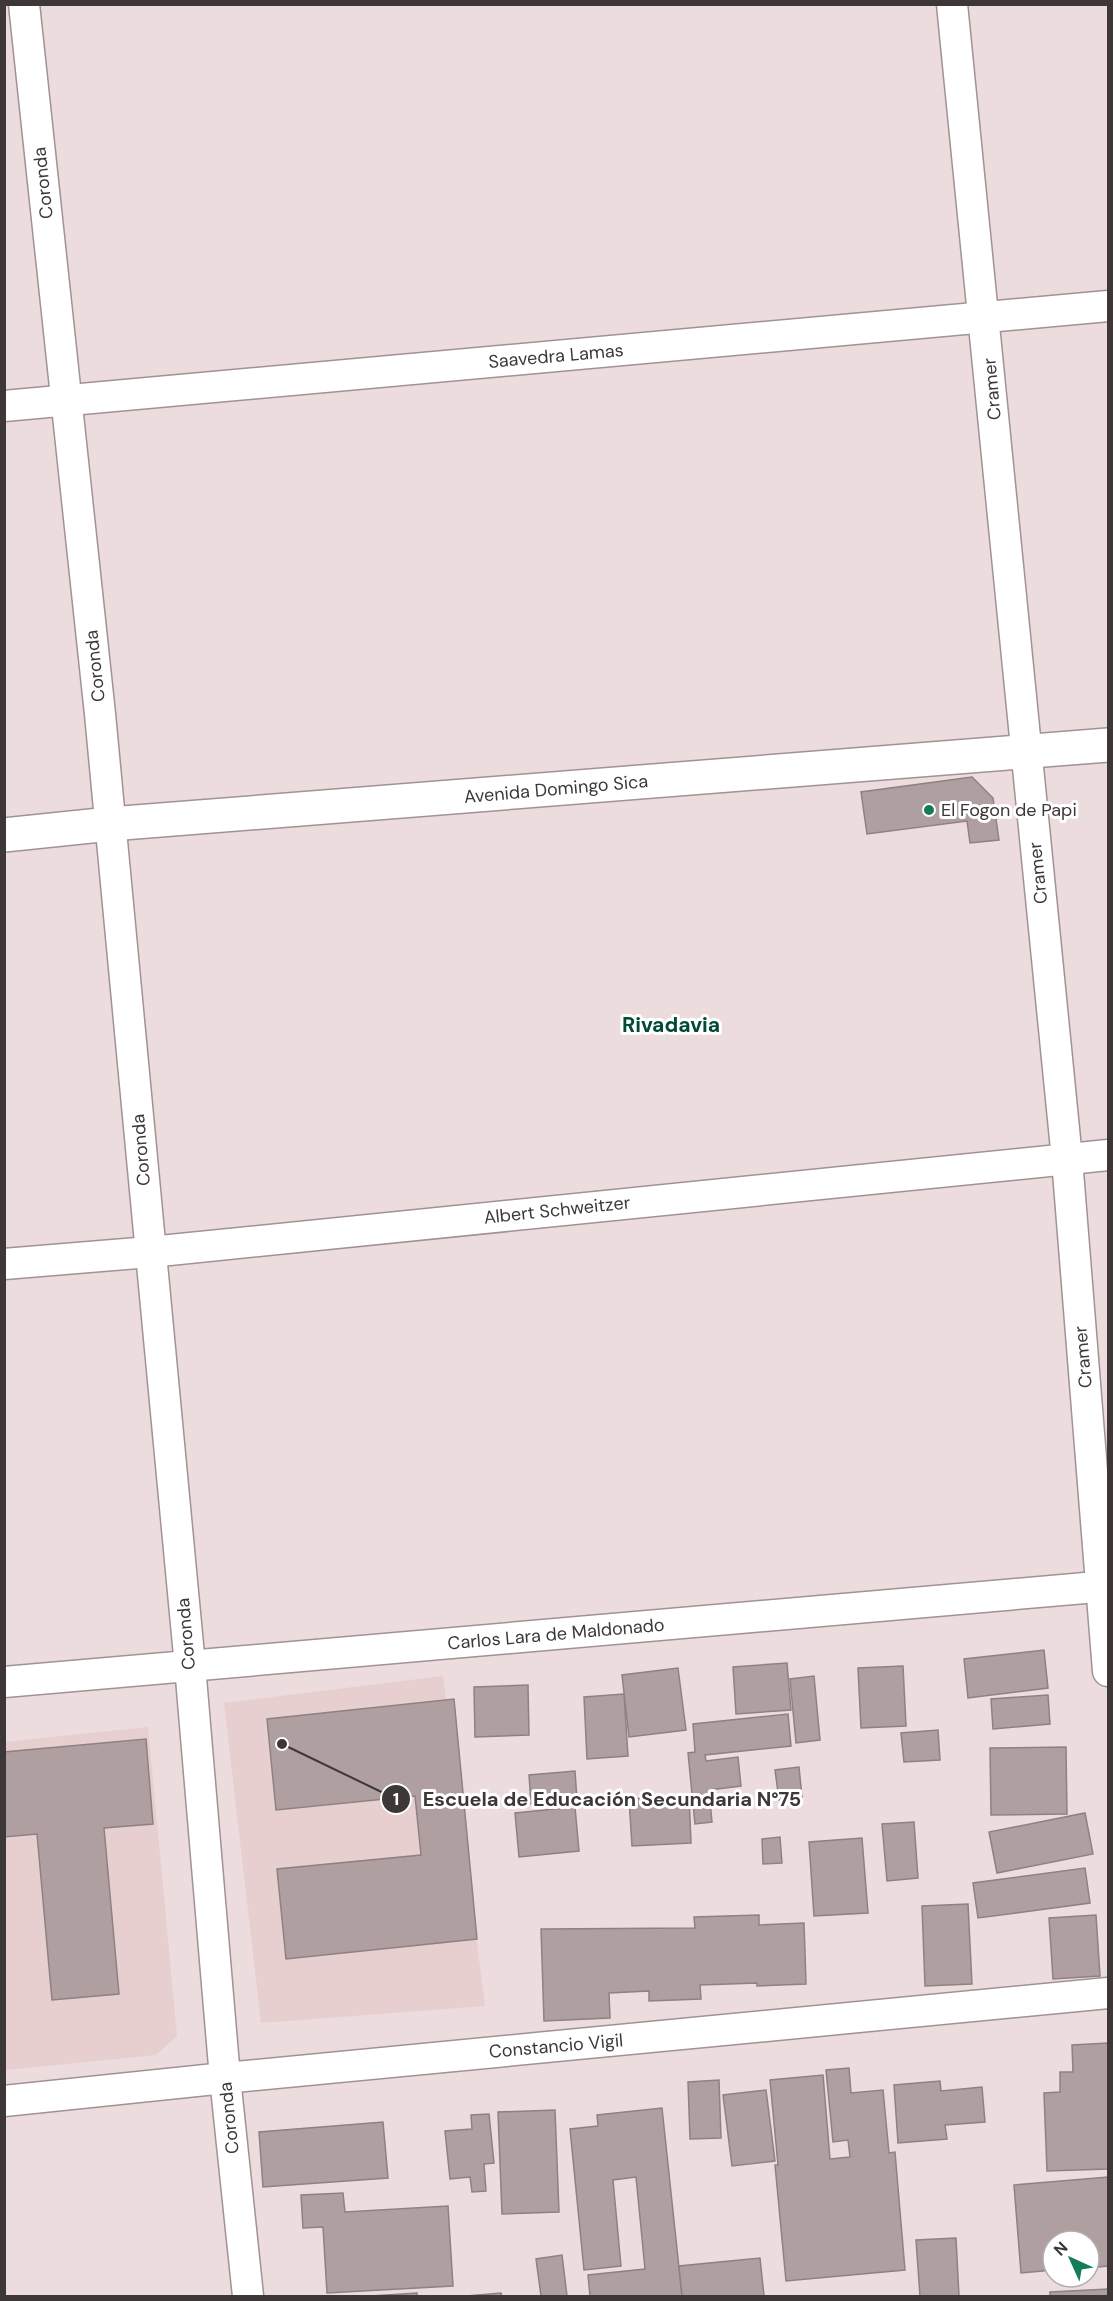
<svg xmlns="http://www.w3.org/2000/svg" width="1113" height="2301" viewBox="0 0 1113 2301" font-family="'DM Sans',sans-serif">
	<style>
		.built { fill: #e7cecf }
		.building { fill: #af9fa0; stroke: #8f8181; stroke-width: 1.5 }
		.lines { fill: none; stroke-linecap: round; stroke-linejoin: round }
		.minor-casing { stroke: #a19293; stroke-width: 33 }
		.tertiary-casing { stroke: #a19293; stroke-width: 36 }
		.minor { stroke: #fff; stroke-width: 30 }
		.tertiary { stroke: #fff; stroke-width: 33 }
		.poi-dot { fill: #147c56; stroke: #fff; stroke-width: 2 }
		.labels { text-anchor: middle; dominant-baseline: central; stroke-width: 6; stroke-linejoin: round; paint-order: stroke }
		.street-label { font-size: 18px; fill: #3d3737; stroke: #fff }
		.poi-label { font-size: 18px; fill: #3d3737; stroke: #fff; text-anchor: start }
		.quarter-label { font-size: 21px; font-weight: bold; fill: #014b32; stroke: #fff }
		.leader { fill: none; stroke: #3d3737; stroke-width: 2 }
		.callout-dot { fill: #3d3737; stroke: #fff; stroke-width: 2 }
		.mark-label { font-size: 18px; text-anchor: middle; font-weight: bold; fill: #fff }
		.callout-label { font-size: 20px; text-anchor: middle; font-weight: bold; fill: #3d3737; stroke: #fff; stroke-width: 6; stroke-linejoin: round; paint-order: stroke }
	</style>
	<rect width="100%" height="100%" fill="#ecdcdd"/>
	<!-- built -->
	<g class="built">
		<path d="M443,1676L485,2006L261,2023L224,1703Z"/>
		<path d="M148,1727L177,2036L156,2055L5,2070V1742Z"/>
	</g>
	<!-- building -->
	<g class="building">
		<path d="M972,777L993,798L999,840L970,843L967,821L867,834L861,792Z"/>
		<path d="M1044,1650L1048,1688L968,1698L964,1659Z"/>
		<path d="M787,1663L791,1710L736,1714L733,1667Z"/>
		<path d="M903,1666L906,1726L861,1728L858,1668Z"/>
		<path d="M678,1668L686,1730L629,1737L622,1675Z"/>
		<path d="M814,1676L820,1740L796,1743L790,1679Z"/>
		<path d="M528,1685L529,1735L475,1737L474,1687Z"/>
		<path d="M624,1694L628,1756L587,1759L584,1697Z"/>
		<path d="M1048,1695L1050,1724L993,1729L991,1699Z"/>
		<path d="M454,1699L477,1939L286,1959L277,1869L421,1855L415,1796L276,1810L267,1719Z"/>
		<path d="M788,1714L791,1746L705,1755L706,1761L738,1757L741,1786L709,1790L712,1822L695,1824L688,1753L695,1752L693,1724Z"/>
		<path d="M938,1730L940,1760L904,1762L901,1733Z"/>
		<path d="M146,1739L153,1824L104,1828L119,1994L52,2000L37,1834L4,1837V1752Z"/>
		<path d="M1066,1747L1067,1814L991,1815L990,1748Z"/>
		<path d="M799,1767L802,1797L779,1800L775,1770Z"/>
		<path d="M575,1771L577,1800L531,1804L529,1775Z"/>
		<path d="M689,1795L691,1843L632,1846L629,1799Z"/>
		<path d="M575,1807L579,1851L519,1857L515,1813Z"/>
		<path d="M1085,1813L1093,1854L997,1873L989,1832Z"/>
		<path d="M914,1822L918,1878L887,1881L882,1824Z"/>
		<path d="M780,1837L782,1863L763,1864L762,1839Z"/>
		<path d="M862,1838L868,1913L814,1916L809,1842Z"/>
		<path d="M1085,1868L1090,1903L978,1918L973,1883Z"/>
		<path d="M968,1904L972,1984L925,1986L922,1906Z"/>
		<path d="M759,1915V1925L804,1923L806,1984L757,1986V1983L700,1985L701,1999L649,2001V1991L609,1993L610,2018L544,2021L541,1929L695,1928L694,1917Z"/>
		<path d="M1096,1915L1100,1976L1053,1979L1049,1918Z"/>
		<path d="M1108,2043V2169L1047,2171L1044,2093L1060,2092V2072H1073L1072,2045Z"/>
		<path d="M849,2068L851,2093L883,2090L889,2153L895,2152L905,2270L786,2281L775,2165H778L770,2080L823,2075L830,2159L850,2157L848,2140L833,2142L826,2070Z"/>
		<path d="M719,2080L721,2138L690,2139L688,2082Z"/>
		<path d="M940,2081L941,2091L982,2087L985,2122L945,2125L947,2139L898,2143L894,2085Z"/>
		<path d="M766,2090L775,2161L732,2166L723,2095Z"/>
		<path d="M662,2108L682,2296H590L588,2275L645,2269L636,2177L613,2180L621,2266L584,2270L570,2129L598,2126L597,2115Z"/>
		<path d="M555,2110L559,2212L502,2214L498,2112Z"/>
		<path d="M489,2114L494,2163L484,2164L486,2191L472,2192L470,2177L450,2179L445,2131L472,2129L471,2115Z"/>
		<path d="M383,2122L388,2178L263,2187L259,2132Z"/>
		<path d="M1108,2177V2266L1089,2268V2241H1053V2270L1021,2273L1014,2185Z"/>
		<path d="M343,2193L345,2212L448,2206L453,2286L327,2293L323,2227L303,2228L301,2195Z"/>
		<path d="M956,2238L959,2296H920L916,2240Z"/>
		<path d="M562,2255L567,2296H541L536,2259Z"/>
		<path d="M760,2258L764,2296H682L679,2266Z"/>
		<path d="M1108,2289V2296H1050V2292Z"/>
		<path d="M417,2293V2296H370Z"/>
		<path d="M501,2293L502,2296H466Z"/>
	</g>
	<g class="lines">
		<!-- minor casing -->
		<g class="minor-casing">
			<g id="minor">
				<path d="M24,4L100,714L190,1666L225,2078L248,2296"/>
				<path d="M952,4L1067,1159L1108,1671"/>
				<path d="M4,406L1108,306"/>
				<path d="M4,1264L150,1252L1108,1155"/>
				<path d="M4,1682L1108,1586"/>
				<path d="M4,2101L225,2078L1108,1993"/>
			</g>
		</g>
		<!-- tertiary casing -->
		<g class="tertiary-casing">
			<path id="tertiary" d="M4,835L110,824L1108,745"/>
		</g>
		<!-- minor -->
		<use href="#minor" class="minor"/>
		<!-- tertiary -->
		<use href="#tertiary" class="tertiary"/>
	</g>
	<!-- markers -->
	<circle class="poi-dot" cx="929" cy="810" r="6"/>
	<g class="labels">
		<!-- street labels -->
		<g class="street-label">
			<text transform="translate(43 183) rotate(-96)">Coronda</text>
			<text transform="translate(556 356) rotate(-5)">Saavedra Lamas</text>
			<text transform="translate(992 389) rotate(-95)">Cramer</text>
			<text transform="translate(95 666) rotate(-96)">Coronda</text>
			<text transform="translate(556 789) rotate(-5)">Avenida Domingo Sica</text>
			<text transform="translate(1038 873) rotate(-96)">Cramer</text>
			<text transform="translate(141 1150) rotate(-95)">Coronda</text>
			<text transform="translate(557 1210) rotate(-6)">Albert Schweitzer</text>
			<text transform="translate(1083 1357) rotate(-95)">Cramer</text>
			<text transform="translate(186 1634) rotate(-95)">Coronda</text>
			<text transform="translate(556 1634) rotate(-5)">Carlos Lara de Maldonado</text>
			<text transform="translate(556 2046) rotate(-5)">Constancio Vigil</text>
			<text transform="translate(229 2118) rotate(-96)">Coronda</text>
		</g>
		<!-- poi labels -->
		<g class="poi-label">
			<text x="941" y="810">El Fogon de Papi</text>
		</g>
		<!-- quarter labels -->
		<g class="quarter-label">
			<text x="671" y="1025">Rivadavia</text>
		</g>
	</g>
	<!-- callouts -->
	<path class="leader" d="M282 1744L396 1799"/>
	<g class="callout-dot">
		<circle cx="282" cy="1744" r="6"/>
		<circle cx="396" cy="1799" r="15"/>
	</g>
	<g class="mark-label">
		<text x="396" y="1805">1</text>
	</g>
	<g class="callout-label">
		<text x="612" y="1806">Escuela de Educación Secundaria N°75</text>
	</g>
	<!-- border -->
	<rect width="1113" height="2301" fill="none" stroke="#3d3737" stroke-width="12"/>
	<!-- north arrow -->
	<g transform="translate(1071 2259) rotate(315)"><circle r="28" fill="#ffffff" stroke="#b1afaf" stroke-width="1.5"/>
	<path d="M0-4.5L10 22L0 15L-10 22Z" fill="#147c56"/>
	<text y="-9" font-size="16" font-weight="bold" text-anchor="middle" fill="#3d3737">N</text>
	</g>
</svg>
